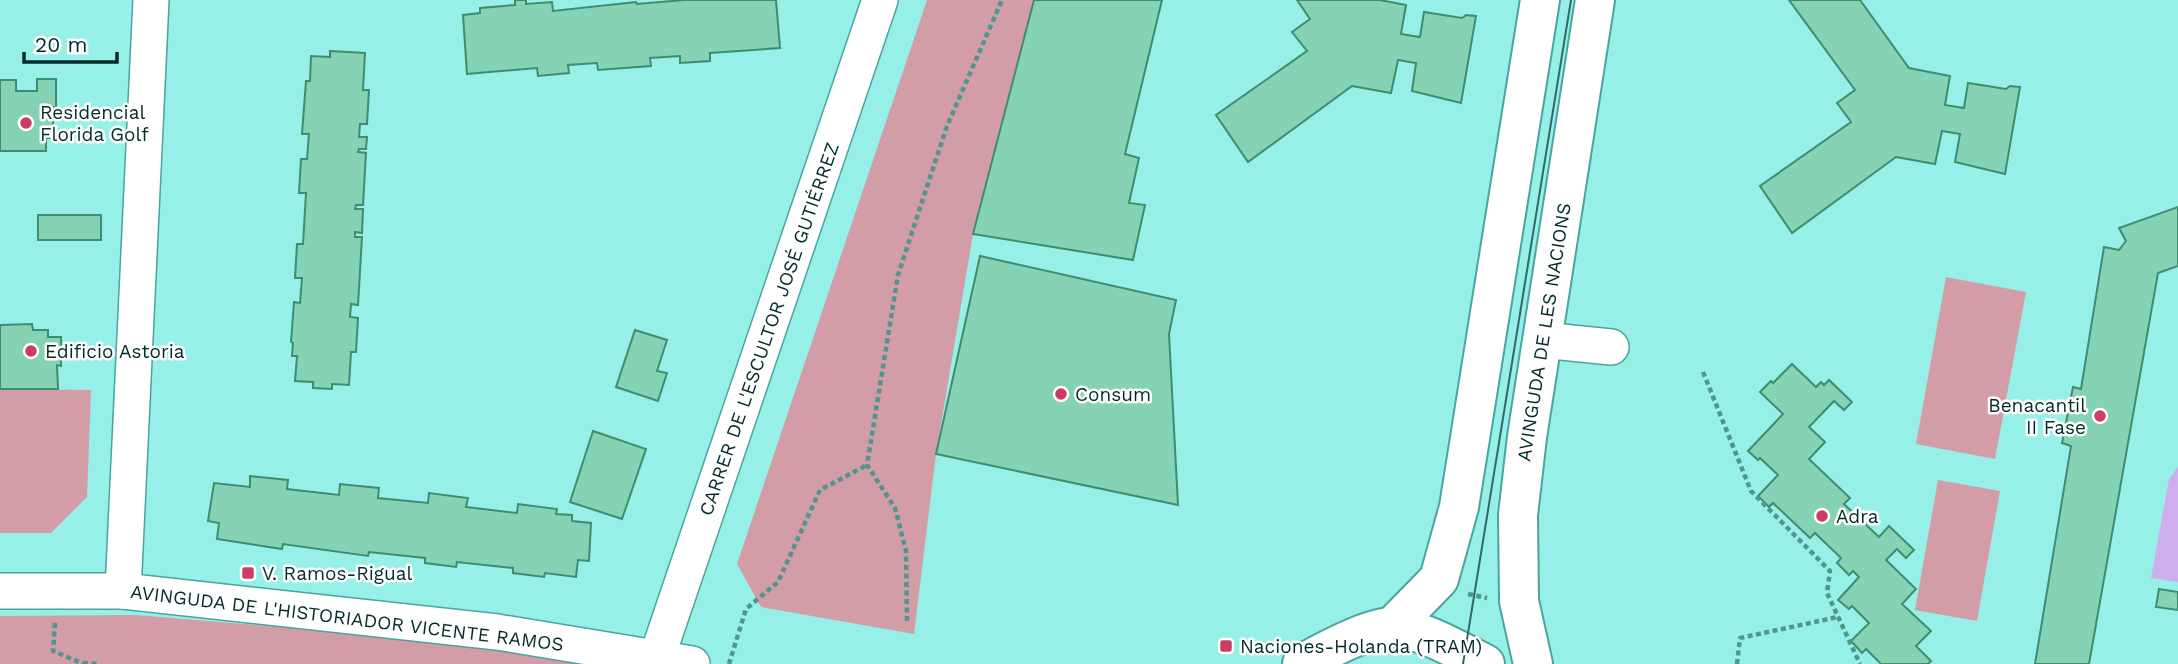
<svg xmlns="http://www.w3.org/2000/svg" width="2178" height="664" viewBox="0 0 2178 664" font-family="'Work Sans',sans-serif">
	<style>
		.green { fill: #d29da6 }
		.water { fill: #cfaeee }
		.building { fill: #85d2b4; stroke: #3f8c71; stroke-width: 2 }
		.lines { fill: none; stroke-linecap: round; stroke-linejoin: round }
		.minor-casing { stroke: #49a59d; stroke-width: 38 }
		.major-casing { stroke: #49a59d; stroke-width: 42 }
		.path { stroke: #51958f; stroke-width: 4.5; stroke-dasharray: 5 3.5; stroke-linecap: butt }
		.minor { stroke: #fff; stroke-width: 35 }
		.major { stroke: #fff; stroke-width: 38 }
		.tram { stroke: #316965; stroke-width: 2 }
		.poi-dot { fill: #cb3d66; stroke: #fefefe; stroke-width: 2.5 }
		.labels { text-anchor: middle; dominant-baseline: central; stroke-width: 5; stroke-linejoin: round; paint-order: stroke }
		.poi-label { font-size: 19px; fill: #022b28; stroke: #fefefe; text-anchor: start }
		.street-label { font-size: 19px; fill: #022b28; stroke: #fefefe }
	</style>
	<rect width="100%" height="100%" fill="#96f0e7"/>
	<!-- green -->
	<g class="green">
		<path d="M927,0H1034L973,234L936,454L914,634L761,607L737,564Z"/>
		<path d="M1946,277L2026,292L1995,459L1916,444Z"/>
		<path d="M0,389L91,390L87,497L51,533H0Z"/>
		<path d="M1938,480L2000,491L1977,621L1915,610Z"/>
		<path d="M136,615L471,643L611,664H0V616Z"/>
	</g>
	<!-- water -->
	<path class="water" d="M2178,467V582L2151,578L2169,479Z"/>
	<!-- building -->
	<g class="building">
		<path d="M515,0H526V4L552,2L553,11L636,2L637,4L684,0H776L780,48L710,53V61L680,63V56L650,58L651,66L598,70L597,63L568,65L569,73L538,76L537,68L467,74L463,15L480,13V8L515,5Z"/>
		<path d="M1034,0H1162L1125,154L1139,158L1129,203L1145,205L1133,260L973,234Z"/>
		<path d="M1297,0H1380L1406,5L1401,34L1420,37L1424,12L1462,18L1466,15L1476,16L1461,103L1412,91L1416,63L1398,60L1391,93L1352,86L1248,162L1216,115L1307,51L1292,32L1310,19Z"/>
		<path d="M1789,0H1860L1909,68L1950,76L1945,105L1964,108L1968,83L2006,89L2010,86L2020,87L2005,174L1955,162L1960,134L1942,131L1935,164L1896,157L1792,233L1760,186L1851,122L1837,103L1855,90Z"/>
		<path d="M330,51L365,53L363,90H369L367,124H360L359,137H367L366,149H359L358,152L366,153L363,205H356L355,209H363L362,233L355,232V237H362L358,305L351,304L350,317L358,318L356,352H351L349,385L332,384V389L313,388V382L295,381L297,356H292L293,343L291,342L294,302L300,303L302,278H295L297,244H303L306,193H299L301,159H307L309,134H302L306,81H310L311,56L330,57Z"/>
		<path d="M37,79H56V108L53,107V138H46V151H0V80H16V91H37Z"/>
		<path d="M2178,207V266L2158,273L2089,664H2035L2071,446L2062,443L2073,387L2081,389L2104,247L2119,250L2126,241L2119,228Z"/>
		<rect x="38" y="215" width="63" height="25"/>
		<path d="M980,256L1176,300L1169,334L1178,505L936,454Z"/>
		<path d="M32,324L33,330H48V337H61V366L57,365L58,389H0V325Z"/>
		<path d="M635,330L667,340L657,371L667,373L658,401L616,387Z"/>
		<path d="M1792,364L1816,387L1821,382L1824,385L1829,380L1852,402L1844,410L1834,401L1809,427L1825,442L1809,459L1850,498L1844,504L1879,537L1889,526L1914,550L1906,558L1897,549L1886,560L1916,589L1902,604L1931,631L1916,646L1931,661L1928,664H1881L1866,649L1862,653L1851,641L1869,623L1852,606L1849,609L1838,600L1859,577L1853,571L1849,575L1837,563L1841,558L1815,533L1810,538L1773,503L1769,507L1758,496L1778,475L1760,458L1758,460L1748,451L1783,414L1760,392L1771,381L1773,383Z"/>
		<path d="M593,431L646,449L622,519L570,502Z"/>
		<path d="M250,476L288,480L287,489L339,495L340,484L379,488L378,498L428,503L429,493L468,498L466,507L517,513L518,504L557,509L556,514L572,515V521L591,523L589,561L578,560L576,577L545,573L544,577L513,573V568L457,562L456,567L425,563V558L369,552L368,556L283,544L282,549L217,539L219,523L208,521L214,483L250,487Z"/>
		<path d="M2159,589L2178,592V610L2156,607Z"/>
	</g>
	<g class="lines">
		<!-- minor casing -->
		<g class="minor-casing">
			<g id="minor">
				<path d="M1542,340L1611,347"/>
				<path d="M0,591H123L497,632L692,664"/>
				<path d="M123,591L151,0"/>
				<path d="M657,657L880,0"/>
			</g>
		</g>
		<!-- major casing -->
		<g class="major-casing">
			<g id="major">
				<path d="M1392,627L1439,579L1459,507L1540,0"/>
				<path d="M1302,664C1321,653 1371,626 1393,627C1420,628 1461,652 1485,664"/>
				<path d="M1533,664L1519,601L1518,515L1527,437L1595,0"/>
			</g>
		</g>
		<!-- path -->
		<g class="path">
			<path d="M1703,372L1751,491L1830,571L1827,593L1860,664"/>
			<path d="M1468,594L1487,598"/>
			<path d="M907,621L906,551L895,508L867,465L898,275L947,126L1002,0"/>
			<path d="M55,623L53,651L84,664"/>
			<path d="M83,663L100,664"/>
			<path d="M729,664L746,609L778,582L820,490L867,465"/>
			<path d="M1737,664L1740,638L1838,617"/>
		</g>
		<!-- minor -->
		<use href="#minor" class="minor"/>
		<!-- major -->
		<use href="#major" class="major"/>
		<!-- tram -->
		<path class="tram" d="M1463,664L1571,0"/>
	</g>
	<!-- markers -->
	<g class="poi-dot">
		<circle cx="26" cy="123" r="7"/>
		<circle cx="31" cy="351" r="7"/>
		<circle cx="1061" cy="394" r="7"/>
		<circle cx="2100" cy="416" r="7"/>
		<circle cx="1822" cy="516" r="7"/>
		<rect x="241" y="566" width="14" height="14" rx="3.5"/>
		<rect x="1219" y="639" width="14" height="14" rx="3.5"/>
	</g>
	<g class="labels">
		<!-- poi labels -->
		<g class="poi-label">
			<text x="40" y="112">Residencial<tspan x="40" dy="22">Florida Golf</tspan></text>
			<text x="45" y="351">Edificio Astoria</text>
			<text x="1075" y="394">Consum</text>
			<text x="2086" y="405" text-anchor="end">Benacantil<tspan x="2086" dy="22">II Fase</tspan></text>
			<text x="1836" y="516">Adra</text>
			<text x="262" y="573">V. Ramos-Rigual</text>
			<text x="1240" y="646">Naciones-Holanda (TRAM)</text>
		</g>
		<!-- street labels -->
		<g class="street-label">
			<text transform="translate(769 329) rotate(-71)">CARRER DE L'ESCULTOR JOSÉ GUTIÉRREZ</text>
			<text transform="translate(1544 332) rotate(-81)">AVINGUDA DE LES NACIONS</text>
			<text transform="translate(347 618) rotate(7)">AVINGUDA DE L'HISTORIADOR VICENTE RAMOS</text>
		</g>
	</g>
	<!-- scale -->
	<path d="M24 52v10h93v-10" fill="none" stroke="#022b28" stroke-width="3.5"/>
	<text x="35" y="52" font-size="21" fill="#022b28" stroke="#fefefe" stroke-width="5" paint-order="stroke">20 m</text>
</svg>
